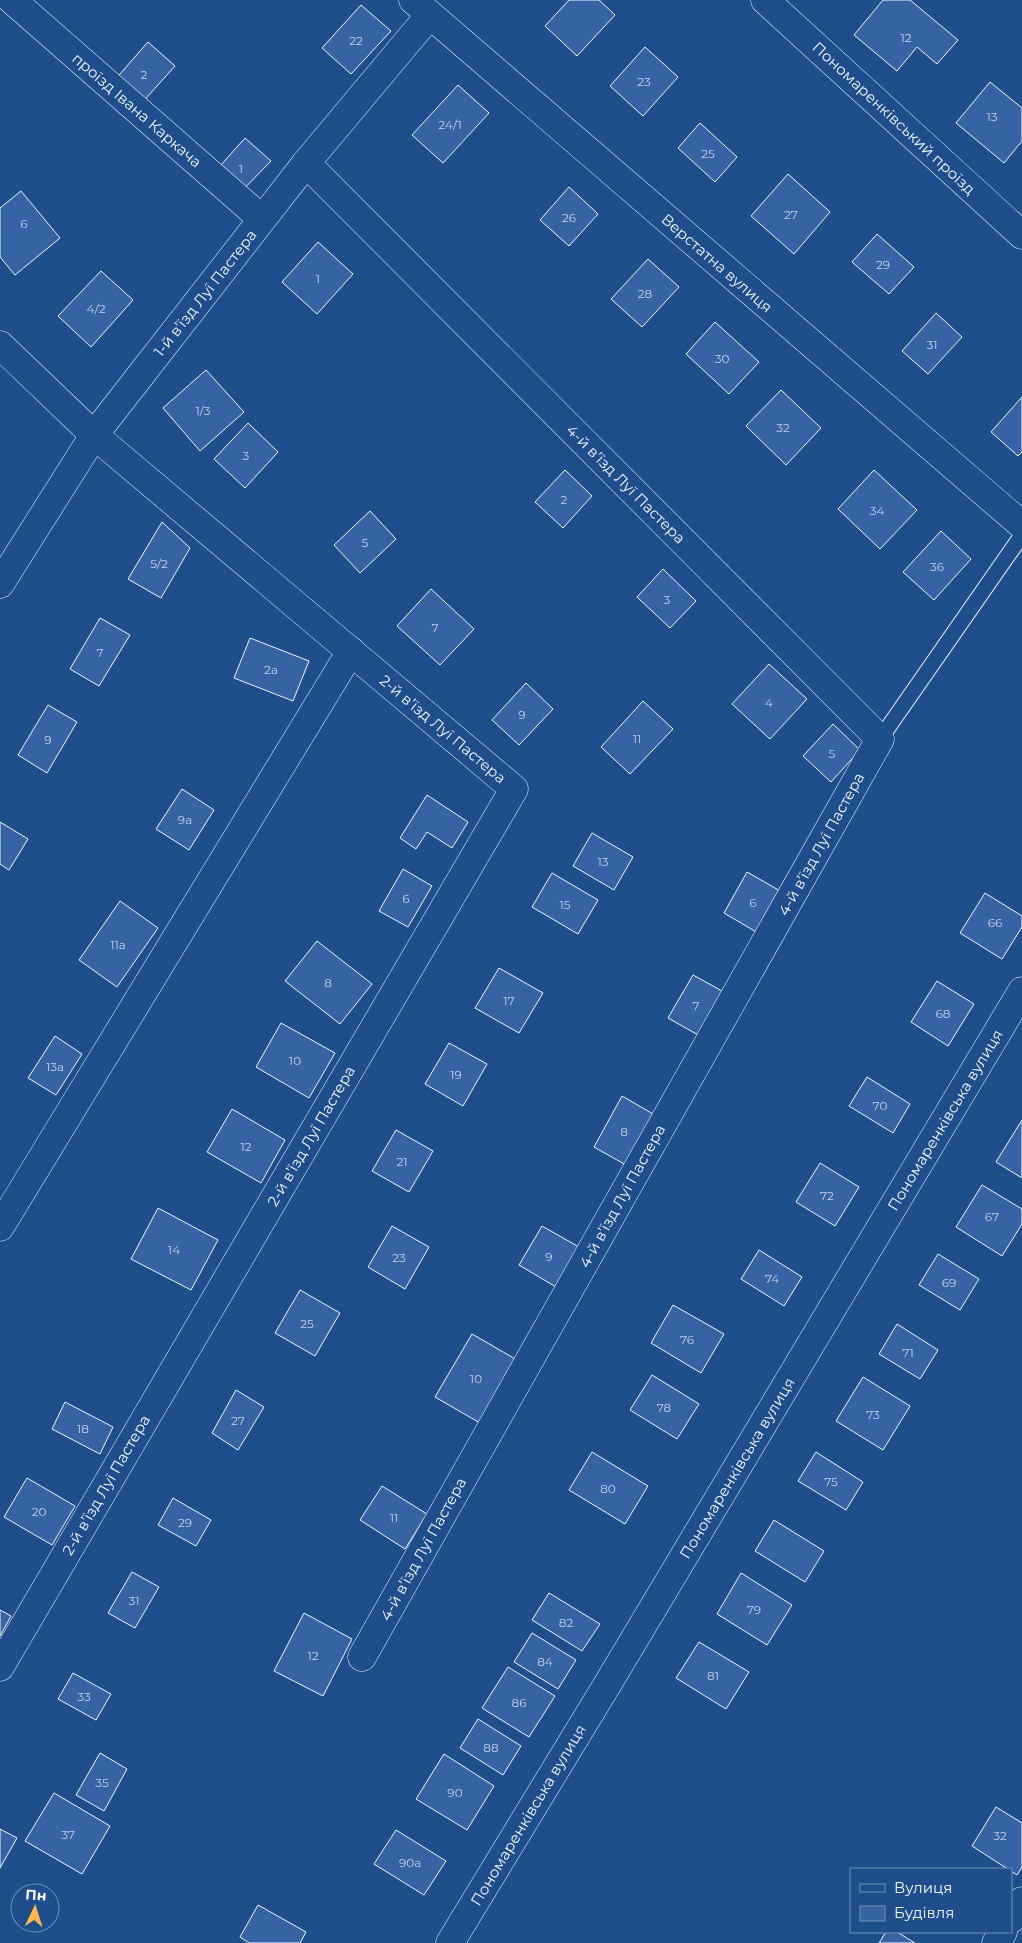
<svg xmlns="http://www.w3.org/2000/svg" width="1022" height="1943" viewBox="0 0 1022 1943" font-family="Montserrat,sans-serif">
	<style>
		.building { fill: #3563a3; stroke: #f2f6ff }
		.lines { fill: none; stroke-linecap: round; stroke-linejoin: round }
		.service-casing { stroke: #f2f6ff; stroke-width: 17 }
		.minor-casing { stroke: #f2f6ff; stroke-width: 29 }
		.service { stroke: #1f4e8c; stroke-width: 15 }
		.minor { stroke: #1f4e8c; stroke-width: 28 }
		.labels { text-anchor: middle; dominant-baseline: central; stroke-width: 4; stroke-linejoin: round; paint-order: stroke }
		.number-label { font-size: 12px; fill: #c3d1e8 }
		.street-label { font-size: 15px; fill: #f2f6ff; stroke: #1f4e8c }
	</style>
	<rect width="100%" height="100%" fill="#1f4e8c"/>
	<!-- building -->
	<g class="building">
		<path d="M569,0H599L615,15L577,56L545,26Z"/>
		<path d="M883,0H910L958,40L937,64L917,47L897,71L854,35Z"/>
		<path d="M361,5L391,31L351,74L322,48Z"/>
		<path d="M148,42L175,66L139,106L113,82Z"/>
		<path d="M645,47L678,77L643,116L610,86Z"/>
		<path d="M990,82L1022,108V141L1004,163L956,123Z"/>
		<path d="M458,85L489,113L443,163L412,135Z"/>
		<path d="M700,123L737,157L715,182L678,148Z"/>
		<path d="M245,138L271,161L237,196L213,174Z"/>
		<path d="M788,174L830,212L794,254L751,216Z"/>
		<path d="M569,187L598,214L569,246L540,220Z"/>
		<path d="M21,191L60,238L15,275L0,257V208Z"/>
		<path d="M877,234L914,267L889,294L852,262Z"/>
		<path d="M318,242L353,274L317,314L282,282Z"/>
		<path d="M648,259L679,287L642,327L611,299Z"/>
		<path d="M101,271L133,300L91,347L58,316Z"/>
		<path d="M936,313L962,337L928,374L902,351Z"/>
		<path d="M715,322L759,362L729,394L686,354Z"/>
		<path d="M206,370L244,412L200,451L163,408Z"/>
		<path d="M781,390L821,428L786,465L746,426Z"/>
		<path d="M1022,397V452L1018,456L991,432Z"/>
		<path d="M248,423L278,452L245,488L214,459Z"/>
		<path d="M565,470L592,496L563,528L535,502Z"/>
		<path d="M874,470L917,510L880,549L838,509Z"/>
		<path d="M370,511L396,539L360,573L334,545Z"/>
		<path d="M162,522L190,548L161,598L128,579Z"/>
		<path d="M941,531L971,559L934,600L903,572Z"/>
		<path d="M663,569L696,601L670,628L637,597Z"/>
		<path d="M431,589L474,629L440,665L397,626Z"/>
		<path d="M100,618L130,635L99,686L70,669Z"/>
		<path d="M250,638L309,661L293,701L234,678Z"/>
		<path d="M769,664L807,699L770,739L732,704Z"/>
		<path d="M526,683L553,709L519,745L492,720Z"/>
		<path d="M643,701L673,729L630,774L601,747Z"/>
		<path d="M48,705L77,722L47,773L18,755Z"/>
		<path d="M833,724L860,750L831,782L803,756Z"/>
		<path d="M182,789L214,810L189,850L156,829Z"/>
		<path d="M427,795L468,822L452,848L427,832L416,849L400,838Z"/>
		<path d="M0,822L28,839L9,870L0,864Z"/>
		<path d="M592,833L633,857L614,890L573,866Z"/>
		<path d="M403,869L432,886L408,927L379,911Z"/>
		<path d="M747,872L782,892L758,933L724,913Z"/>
		<path d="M552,873L598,900L578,934L532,907Z"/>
		<path d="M985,893L1022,916V927L1002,959L960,933Z"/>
		<path d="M120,901L158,928L117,987L79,960Z"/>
		<path d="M317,941L372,984L340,1024L285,981Z"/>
		<path d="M499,968L543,993L519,1033L475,1008Z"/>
		<path d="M693,975L724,992L700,1036L668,1018Z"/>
		<path d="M937,981L974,1004L948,1046L911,1022Z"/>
		<path d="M281,1023L335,1053L309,1098L256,1067Z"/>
		<path d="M55,1036L82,1054L56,1095L28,1078Z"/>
		<path d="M449,1043L487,1064L463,1106L425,1084Z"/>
		<path d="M867,1077L910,1104L893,1133L849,1106Z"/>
		<path d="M622,1096L655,1115L626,1165L594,1147Z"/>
		<path d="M232,1109L285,1140L261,1183L207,1152Z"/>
		<path d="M1022,1120V1178L996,1162Z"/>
		<path d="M396,1130L433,1151L409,1192L372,1171Z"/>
		<path d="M820,1163L859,1187L835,1226L796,1202Z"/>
		<path d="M982,1185L1022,1209V1224L1002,1256L956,1227Z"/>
		<path d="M158,1208L218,1240L191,1290L131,1259Z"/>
		<path d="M392,1226L429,1247L405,1289L368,1267Z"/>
		<path d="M542,1226L579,1247L556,1287L519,1265Z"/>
		<path d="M759,1250L802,1277L784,1306L741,1279Z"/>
		<path d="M938,1254L979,1279L960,1310L919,1285Z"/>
		<path d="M300,1290L340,1313L315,1356L275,1333Z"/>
		<path d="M673,1305L724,1334L701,1373L651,1343Z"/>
		<path d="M897,1324L938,1350L920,1379L879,1354Z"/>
		<path d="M472,1334L517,1360L480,1423L435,1397Z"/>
		<path d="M652,1375L699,1404L677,1439L630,1410Z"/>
		<path d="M863,1377L910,1406L883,1450L836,1421Z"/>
		<path d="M236,1390L264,1407L238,1450L212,1433Z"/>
		<path d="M65,1402L113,1427L100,1454L52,1429Z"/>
		<path d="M592,1452L648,1486L625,1524L569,1490Z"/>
		<path d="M816,1452L863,1482L846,1510L798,1481Z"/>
		<path d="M27,1478L75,1506L52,1545L4,1517Z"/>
		<path d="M382,1486L427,1514L405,1549L360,1520Z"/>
		<path d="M173,1498L211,1520L196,1546L158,1525Z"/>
		<path d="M774,1520L824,1551L805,1582L755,1551Z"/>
		<path d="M132,1572L159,1587L135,1628L108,1613Z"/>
		<path d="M741,1573L792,1605L767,1645L717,1614Z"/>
		<path d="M549,1593L600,1624L582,1651L532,1620Z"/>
		<path d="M0,1610L11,1616L0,1636Z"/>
		<path d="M304,1613L352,1639L323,1696L274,1671Z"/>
		<path d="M532,1633L576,1660L558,1689L514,1662Z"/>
		<path d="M699,1642L749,1672L726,1709L676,1678Z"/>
		<path d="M508,1667L555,1696L529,1737L482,1708Z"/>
		<path d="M73,1673L111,1694L96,1720L58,1699Z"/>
		<path d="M478,1719L521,1746L503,1775L460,1748Z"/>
		<path d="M100,1753L127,1769L104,1811L76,1795Z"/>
		<path d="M444,1754L494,1786L467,1830L416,1799Z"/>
		<path d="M54,1793L110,1826L82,1874L25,1841Z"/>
		<path d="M996,1807L1022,1823V1867L1017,1875L972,1846Z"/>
		<path d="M0,1829L17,1838L0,1868Z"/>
		<path d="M396,1830L446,1861L424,1895L374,1864Z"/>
		<path d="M258,1905L306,1932L300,1943H249L240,1937Z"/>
		<path d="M886,1932H897L915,1943H879Z"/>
	</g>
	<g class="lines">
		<!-- service casing -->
		<g class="service-casing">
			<path id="service" d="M880,739L1022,535"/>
		</g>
		<!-- minor casing -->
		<g class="minor-casing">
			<g id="minor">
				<path d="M12,0L262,219"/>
				<path d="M413,0L1022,525"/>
				<path d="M765,0L1022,235"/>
				<path d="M306,163L880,739L362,1657"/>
				<path d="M0,345L94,435L514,789L0,1667"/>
				<path d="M0,584L94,435L306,163L429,16"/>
				<path d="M0,1227L351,651"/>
				<path d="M1011,1919L1022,1901"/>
				<path d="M450,1943L607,1685L1022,991"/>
				<path d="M996,1943L1003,1932"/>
			</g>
		</g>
		<!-- service -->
		<use href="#service" class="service"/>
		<!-- minor -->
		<use href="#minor" class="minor"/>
	</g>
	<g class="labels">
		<!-- number labels -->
		<g class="number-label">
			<text x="906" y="37">12</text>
			<text x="356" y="40">22</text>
			<text x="144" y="74">2</text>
			<text x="644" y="81">23</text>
			<text x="992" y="116">13</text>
			<text x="450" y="124">24/1</text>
			<text x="708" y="153">25</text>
			<text x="241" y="168">1</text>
			<text x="791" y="214">27</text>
			<text x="569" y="217">26</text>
			<text x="24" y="223">6</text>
			<text x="883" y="264">29</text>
			<text x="318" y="278">1</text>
			<text x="645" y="293">28</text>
			<text x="96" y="308">4/2</text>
			<text x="932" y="344">31</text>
			<text x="722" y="358">30</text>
			<text x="203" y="410">1/3</text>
			<text x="783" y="427">32</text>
			<text x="246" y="455">3</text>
			<text x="564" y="499">2</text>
			<text x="877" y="510">34</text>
			<text x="365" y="542">5</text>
			<text x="159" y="563">5/2</text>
			<text x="937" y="566">36</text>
			<text x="667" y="599">3</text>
			<text x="435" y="627">7</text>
			<text x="100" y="652">7</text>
			<text x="271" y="669">2а</text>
			<text x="769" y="702">4</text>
			<text x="522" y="714">9</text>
			<text x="637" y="738">11</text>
			<text x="48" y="739">9</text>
			<text x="832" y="753">5</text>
			<text x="185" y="819">9а</text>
			<text x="603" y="861">13</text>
			<text x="406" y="898">6</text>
			<text x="753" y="902">6</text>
			<text x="565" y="904">15</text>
			<text x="995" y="922">66</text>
			<text x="118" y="944">11а</text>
			<text x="328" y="982">8</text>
			<text x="509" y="1000">17</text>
			<text x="696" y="1005">7</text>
			<text x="943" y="1013">68</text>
			<text x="295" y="1060">10</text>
			<text x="55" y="1066">13а</text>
			<text x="456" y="1074">19</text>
			<text x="880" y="1105">70</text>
			<text x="624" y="1131">8</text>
			<text x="246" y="1146">12</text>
			<text x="402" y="1161">21</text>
			<text x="827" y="1195">72</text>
			<text x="992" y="1216">67</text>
			<text x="174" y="1249">14</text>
			<text x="549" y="1256">9</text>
			<text x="399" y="1257">23</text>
			<text x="772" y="1278">74</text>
			<text x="949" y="1282">69</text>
			<text x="307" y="1323">25</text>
			<text x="687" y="1339">76</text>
			<text x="908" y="1352">71</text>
			<text x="476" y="1378">10</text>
			<text x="664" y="1407">78</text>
			<text x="873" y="1414">73</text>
			<text x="238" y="1420">27</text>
			<text x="83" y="1428">18</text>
			<text x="831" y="1481">75</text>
			<text x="608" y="1488">80</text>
			<text x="39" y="1511">20</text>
			<text x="394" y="1517">11</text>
			<text x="185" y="1522">29</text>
			<text x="134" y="1600">31</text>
			<text x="754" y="1609">79</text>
			<text x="566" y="1622">82</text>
			<text x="313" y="1655">12</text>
			<text x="545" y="1661">84</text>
			<text x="713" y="1675">81</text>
			<text x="84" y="1696">33</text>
			<text x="519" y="1702">86</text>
			<text x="491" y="1747">88</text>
			<text x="102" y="1782">35</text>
			<text x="455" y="1792">90</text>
			<text x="68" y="1834">37</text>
			<text x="1000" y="1835">32</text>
			<text x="410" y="1862">90а</text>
		</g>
		<!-- street labels -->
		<g class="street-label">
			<text transform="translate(137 110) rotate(41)">проїзд Івана Каркача</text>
			<text transform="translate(894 118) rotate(43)">Пономаренківський проїзд</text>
			<text transform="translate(717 263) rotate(41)">Верстатна вулиця</text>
			<text transform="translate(205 293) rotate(-52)">1-й в’їзд Луї Пастера</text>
			<text transform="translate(626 484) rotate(45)">4-й в’їзд Луї Пастера</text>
			<text transform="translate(443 729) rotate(40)">2-й в’їзд Луї Пастера</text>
			<text transform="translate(821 844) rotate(-61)">4-й в’їзд Луї Пастера</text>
			<text transform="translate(945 1120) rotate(-59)">Пономаренківська вулиця</text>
			<text transform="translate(311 1136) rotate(-60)">2-й в’їзд Луї Пастера</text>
			<text transform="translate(622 1196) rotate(-61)">4-й в’їзд Луї Пастера</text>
			<text transform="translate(737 1468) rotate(-59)">Пономаренківська вулиця</text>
			<text transform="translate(106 1485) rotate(-60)">2-й в’їзд Луї Пастера</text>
			<text transform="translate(423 1549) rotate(-61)">4-й в’їзд Луї Пастера</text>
			<text transform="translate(528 1815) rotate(-59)">Пономаренківська вулиця</text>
		</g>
	</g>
	<!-- legend -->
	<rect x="850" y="1868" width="162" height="65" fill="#1f4e8c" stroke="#7391ba"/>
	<rect x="860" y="1884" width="25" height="8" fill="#1f4e8c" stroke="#7391ba"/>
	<text x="894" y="1893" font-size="15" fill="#f2f6ff">Вулиця</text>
	<rect x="860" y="1906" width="25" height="15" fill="#3563a3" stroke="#7391ba"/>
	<text x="894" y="1918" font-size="15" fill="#f2f6ff">Будівля</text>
	<!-- north arrow -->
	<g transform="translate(35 1908) rotate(4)"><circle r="24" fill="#1f4e8c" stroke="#7391ba"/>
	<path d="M0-4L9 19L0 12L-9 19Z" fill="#ffb74d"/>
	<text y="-8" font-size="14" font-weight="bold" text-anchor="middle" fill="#f2f6ff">Пн</text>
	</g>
</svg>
